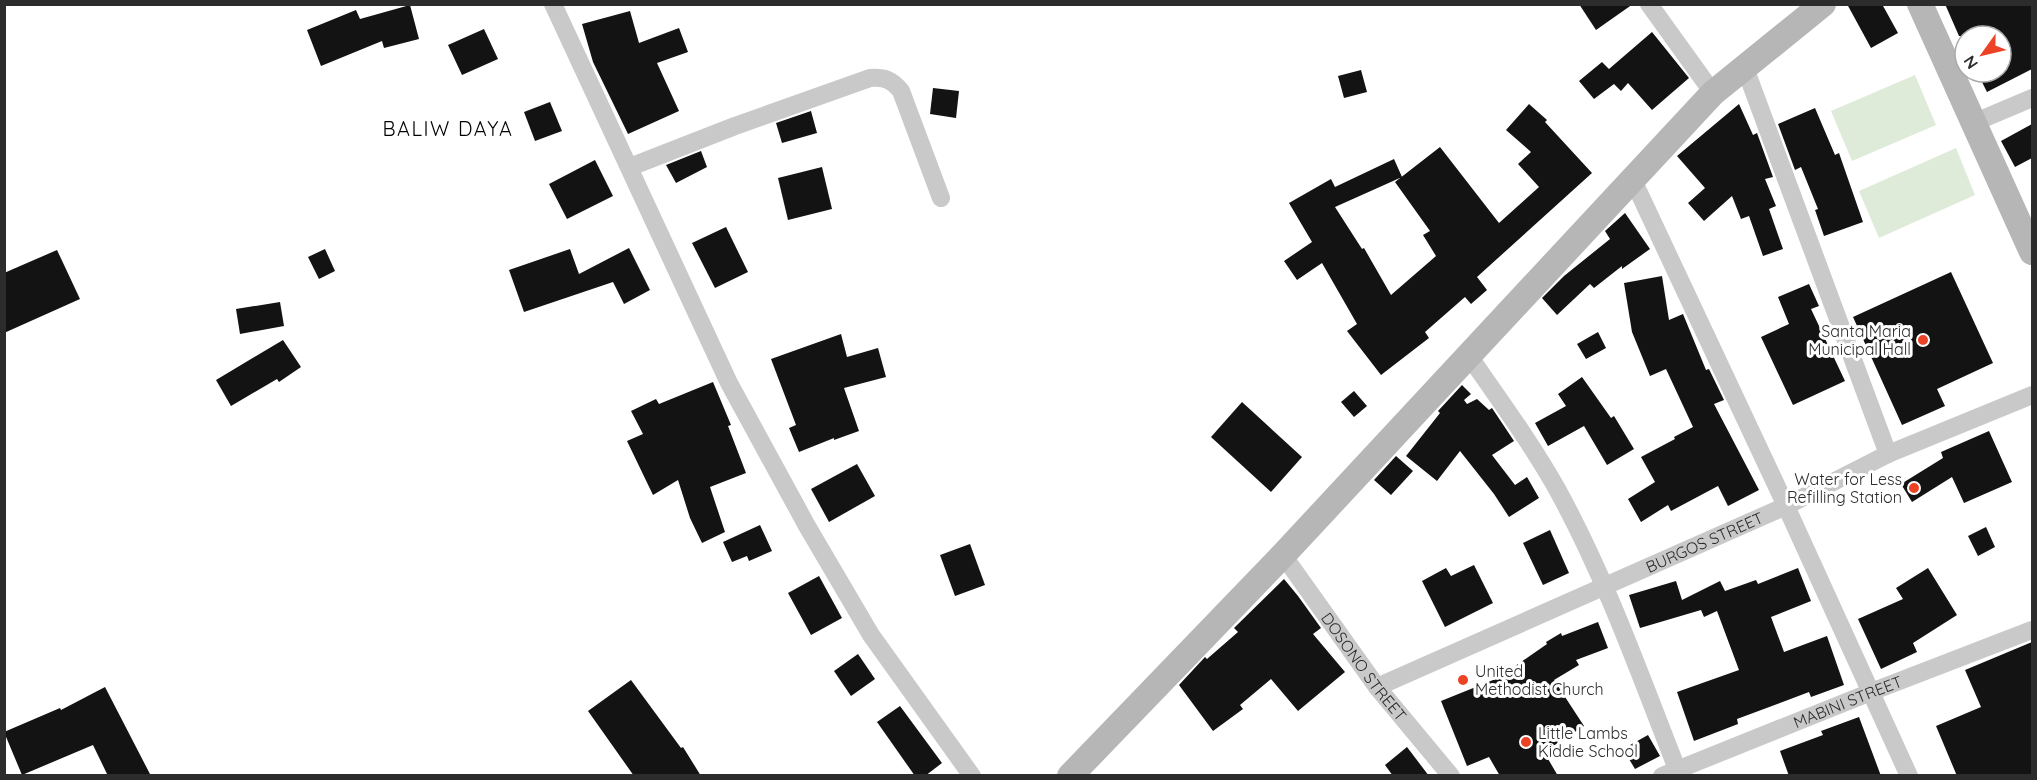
<svg xmlns="http://www.w3.org/2000/svg" width="2037" height="780" viewBox="0 0 2037 780" font-family="Quicksand,sans-serif">
	<style>
		.green { fill: #dfebd9 }
		.building { fill: #131313 }
		.lines { fill: none; stroke-linecap: round; stroke-linejoin: round }
		.minor { stroke: #c9c9c9; stroke-width: 18 }
		.secondary { stroke: #b6b6b6; stroke-width: 26 }
		.poi-dot { fill: #ec4326; stroke: #fff; stroke-width: 2 }
		.labels { text-anchor: middle; dominant-baseline: central; stroke-width: 6; stroke-linejoin: round; paint-order: stroke }
		.poi-label { font-size: 16px; fill: #2c2c2c; stroke: #fff; text-anchor: end }
		.street-label { font-size: 16px; fill: #2c2c2c; stroke: #fff }
		.quarter-label { font-size: 20px; letter-spacing: 1.5px; fill: #000; stroke: #fff }
	</style>
	<rect width="100%" height="100%" fill="#fff"/>
	<!-- green -->
	<g class="green">
		<path d="M1915,75L1936,125L1852,161L1831,111Z"/>
		<path d="M1956,148L1975,195L1879,238L1859,191Z"/>
	</g>
	<!-- building -->
	<g class="building">
		<path d="M1579,4H1633L1596,30Z"/>
		<path d="M1847,4H1882L1898,33L1871,48Z"/>
		<path d="M1945,4H2032V69L1987,92L1977,72H2001V36H1959Z"/>
		<path d="M410,5L419,39L384,48L382,41L321,66L307,30L356,10L360,19Z"/>
		<path d="M630,11L639,43L679,28L688,52L657,63L679,111L628,134L593,62L582,24Z"/>
		<path d="M484,29L498,59L462,75L448,45Z"/>
		<path d="M1652,32L1689,78L1652,110L1628,83L1621,91L1614,84L1594,99L1579,81L1602,62L1609,69Z"/>
		<path d="M1361,70L1367,92L1344,98L1338,76Z"/>
		<path d="M933,88L959,91L956,118L930,114Z"/>
		<path d="M550,102L562,131L535,141L524,112Z"/>
		<path d="M1529,104L1547,120L1545,122L1592,173L1477,277L1487,290L1471,304L1465,297L1425,332L1429,338L1381,375L1347,331L1357,324L1322,263L1297,280L1284,261L1312,242L1289,203L1331,179L1335,187L1394,159L1402,177L1335,207L1362,249L1364,248L1391,295L1436,256L1423,235L1430,231L1395,182L1440,147L1499,223L1539,187L1518,164L1531,152L1506,130Z"/>
		<path d="M1739,104L1753,135L1757,133L1773,177L1765,179L1776,206L1769,209L1783,249L1763,256L1749,216L1741,219L1732,196L1704,221L1688,203L1705,188L1677,156Z"/>
		<path d="M1815,108L1835,155L1839,153L1863,222L1824,236L1815,210L1818,209L1801,167L1795,170L1778,124Z"/>
		<path d="M811,111L817,133L782,143L776,123Z"/>
		<path d="M2032,124V158L2015,167L2001,141Z"/>
		<path d="M701,151L707,167L676,183L666,165Z"/>
		<path d="M595,160L613,196L567,219L549,184Z"/>
		<path d="M822,167L832,209L788,220L778,178Z"/>
		<path d="M1625,213L1650,249L1622,269V266L1594,288L1590,284L1557,315L1542,298L1564,276L1610,239L1605,231Z"/>
		<path d="M726,227L748,272L715,288L692,243Z"/>
		<path d="M629,248L650,290L624,304L613,282L524,312L509,270L570,249L579,274Z"/>
		<path d="M325,249L335,271L319,279L308,257Z"/>
		<path d="M57,250L80,299L4,333V273Z"/>
		<path d="M1951,272L1993,363L1937,389L1945,406L1902,425L1853,317Z"/>
		<path d="M1662,276L1669,320L1683,314L1706,370L1709,369L1724,400L1714,404L1759,490L1728,506L1718,486L1671,511L1668,505L1641,522L1628,499L1655,482L1641,457L1675,439L1674,437L1693,427L1666,369L1650,376L1632,332L1624,283Z"/>
		<path d="M1809,284L1819,306L1811,309L1845,381L1793,405L1761,337L1789,324L1778,297Z"/>
		<path d="M280,302L284,326L240,334L236,309Z"/>
		<path d="M1598,332L1606,348L1586,359L1577,344Z"/>
		<path d="M841,334L847,357L878,348L886,377L844,388L859,431L834,440V438L799,452L789,428L796,425L771,359Z"/>
		<path d="M283,340L301,367L279,382L277,379L231,406L216,380Z"/>
		<path d="M1582,377L1611,418L1614,416L1634,449L1607,465L1584,426L1548,446L1535,423L1566,406L1558,394Z"/>
		<path d="M713,382L731,425L728,426L746,473L710,487L725,532L702,543L690,518L678,480L653,495L627,441L643,434L631,411L656,399L659,404Z"/>
		<path d="M1462,385L1471,394L1464,400L1467,404L1477,399L1489,410L1492,408L1514,441L1492,455L1515,485L1527,477L1539,498L1509,517L1494,494L1460,451L1437,481L1406,456L1440,413L1438,411Z"/>
		<path d="M1354,391L1367,406L1354,417L1341,402Z"/>
		<path d="M1242,402L1302,457L1271,492L1211,437Z"/>
		<path d="M1989,431L2012,482L1964,503L1952,477L1912,502L1901,484L1943,458L1941,452Z"/>
		<path d="M1396,456L1413,471L1391,495L1374,480Z"/>
		<path d="M857,464L875,496L829,522L811,489Z"/>
		<path d="M760,525L772,551L749,561L747,556L732,562L723,542Z"/>
		<path d="M1986,527L1995,547L1978,556L1968,536Z"/>
		<path d="M1550,530L1569,573L1543,585L1523,543Z"/>
		<path d="M970,544L985,585L955,596L940,555Z"/>
		<path d="M1474,565L1493,603L1445,627L1422,581L1446,568L1451,576Z"/>
		<path d="M1798,568L1811,601L1771,617L1784,652L1827,636L1844,685L1811,697L1809,692L1737,719L1738,724L1694,741L1677,692L1739,670L1717,611L1704,617L1701,610L1640,628L1629,595L1676,581L1682,600L1720,581L1725,591L1756,580L1758,584Z"/>
		<path d="M1928,568L1957,615L1913,643L1917,652L1881,669L1858,619L1903,599L1896,588Z"/>
		<path d="M819,576L842,618L811,635L788,593Z"/>
		<path d="M1284,579L1298,596L1321,628L1313,634L1345,672L1298,711L1271,679L1240,705L1243,709L1213,731L1179,685L1205,657L1207,659L1238,632L1234,628Z"/>
		<path d="M1598,622L1608,648L1576,660L1579,665L1554,680L1584,726L1544,752L1558,776H1500L1489,757L1467,766L1441,701L1498,678L1547,644L1546,642L1561,633L1562,636Z"/>
		<path d="M2032,642V776H1957L1936,726L1981,707L1965,670Z"/>
		<path d="M858,654L875,679L851,696L834,671Z"/>
		<path d="M631,680L681,748L683,747L701,776H634L588,711Z"/>
		<path d="M105,687L151,776H108L93,745L22,775L4,732L60,708L61,710Z"/>
		<path d="M900,706L942,763L925,776H915L877,722Z"/>
		<path d="M1859,717L1881,776H1789L1780,751L1823,735L1821,731Z"/>
		<path d="M1648,735L1660,756L1635,769L1623,749Z"/>
		<path d="M1407,747L1429,776H1393L1385,765Z"/>
	</g>
	<g class="lines">
		<!-- minor -->
		<g class="minor">
			<path d="M553,4L729,383L807,526L871,635L972,776"/>
			<path d="M1649,4L1713,93"/>
			<path d="M1745,68L1888,454"/>
			<path d="M1973,123L2032,98"/>
			<path d="M630,167L735,126L870,78C885,77 892,80 901,91L941,198"/>
			<path d="M1633,180L1786,506L1909,776"/>
			<path d="M1469,356C1499,399 1531,443 1557,489C1606,578 1640,675 1677,769"/>
			<path id="s1" d="M1283,555L1377,687L1451,776"/>
			<path id="s2" d="M1377,687L1786,506L1888,454L2032,395"/>
			<path id="s3" d="M1662,776L1871,692L2032,630"/>
		</g>
		<!-- secondary -->
		<g class="secondary">
			<path d="M1920,4L2032,252"/>
			<path d="M1070,776L1283,555L1713,93L1823,4"/>
		</g>
	</g>
	<!-- markers -->
	<g class="poi-dot">
		<circle cx="1923" cy="340" r="6"/>
		<circle cx="1914" cy="488" r="6"/>
		<circle cx="1463" cy="680" r="6"/>
		<circle cx="1526" cy="742" r="6"/>
	</g>
	<g class="labels">
		<!-- poi labels -->
		<g class="poi-label">
			<text x="1911" y="331">Santa Maria<tspan x="1911" dy="18">Municipal Hall</tspan></text>
			<text x="1902" y="479">Water for Less<tspan x="1902" dy="18">Refilling Station</tspan></text>
			<text x="1475" y="671" text-anchor="start">United<tspan x="1475" dy="18">Methodist Church</tspan></text>
			<text x="1538" y="733" text-anchor="start">Little Lambs<tspan x="1538" dy="18">Kiddie School</tspan></text>
		</g>
		<!-- street labels -->
		<g class="street-label">
			<text stroke="none"><textPath href="#s2" startOffset="358">BURGOS STREET</textPath></text>
			<text stroke="none"><textPath href="#s1" startOffset="138">DOSONO STREET</textPath></text>
			<text stroke="none"><textPath href="#s3" startOffset="200">MABINI STREET</textPath></text>
		</g>
		<!-- quarter labels -->
		<g class="quarter-label">
			<text x="448" y="128">BALIW DAYA</text>
		</g>
	</g>
	<!-- border -->
	<rect width="2037" height="780" fill="none" stroke="#2c2c2c" stroke-width="12"/>
	<!-- north arrow -->
	<g transform="translate(1983 54) rotate(236)"><circle r="28" fill="#ffffff" stroke="#ababab" stroke-width="1.5"/>
	<path d="M0-4.5L10 22L0 15L-10 22Z" fill="#ec4326"/>
	<text y="-9" font-size="16" font-weight="bold" text-anchor="middle" fill="#2c2c2c">N</text>
	</g>
</svg>
